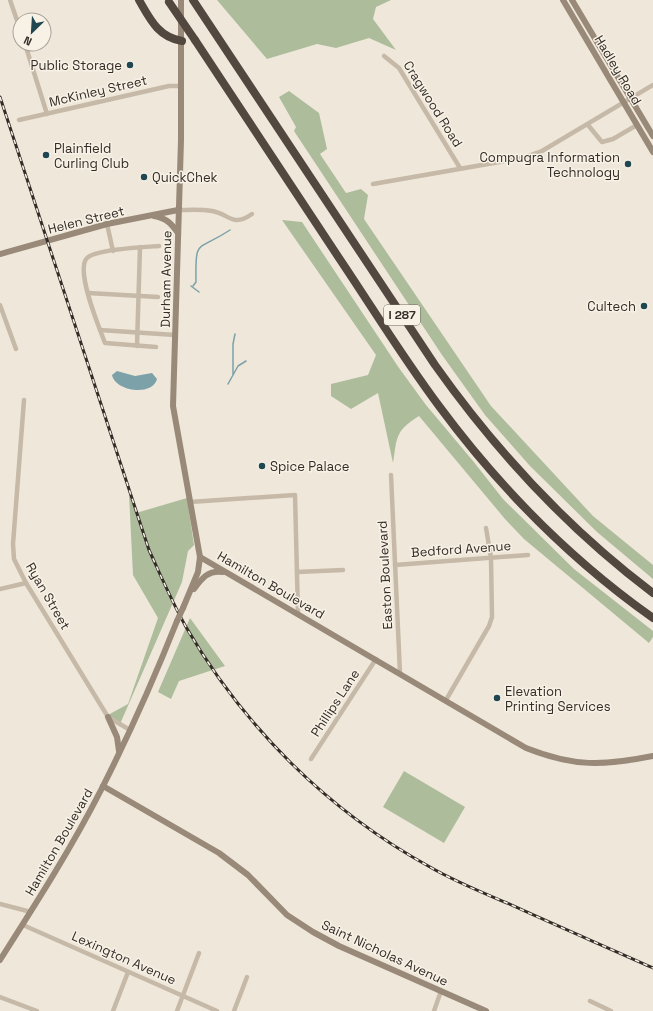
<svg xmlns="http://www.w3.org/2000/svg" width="653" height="1011" viewBox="0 0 653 1011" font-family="'Space Grotesk',sans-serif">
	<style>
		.green { fill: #adbc9b }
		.water { fill: #7ca1a9 }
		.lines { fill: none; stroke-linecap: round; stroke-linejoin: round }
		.stream { stroke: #7ca1a9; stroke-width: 1.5 }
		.street { stroke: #c6b9a7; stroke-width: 4.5 }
		.secondary { stroke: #998979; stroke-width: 6 }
		.highway { stroke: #53483f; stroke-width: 8 }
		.rail-casing { stroke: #332c27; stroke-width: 3 }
		.rail { stroke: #f7f1e6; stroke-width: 1.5; stroke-dasharray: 4.5; stroke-linecap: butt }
		.secondary-bridge { stroke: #998979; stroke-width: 6 }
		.highway-bridge { stroke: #53483f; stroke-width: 8 }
		.poi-dot { fill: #204751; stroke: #f7f1e6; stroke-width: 1.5 }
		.labels { text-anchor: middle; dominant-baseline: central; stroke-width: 3; stroke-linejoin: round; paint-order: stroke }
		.shield { fill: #f7f1e6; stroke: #6e6760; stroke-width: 1 }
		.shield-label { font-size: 12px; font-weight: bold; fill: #332c27 }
		.poi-label { font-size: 13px; fill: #332c27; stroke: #f7f1e6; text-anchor: start }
		.street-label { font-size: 13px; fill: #332c27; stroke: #f7f1e6 }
	</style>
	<rect width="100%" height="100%" fill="#efe8da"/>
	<!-- green -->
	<g class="green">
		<path d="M217,0H391L376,7L373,19L396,50L369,38L336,48L317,44L267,59Z"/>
		<path d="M289,91L319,113L327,149L320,154L346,193L361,189L368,195L364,219L491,406L593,516L653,565V579L597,532L530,466L485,415L442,355L294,131L296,127L279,97Z"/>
		<path d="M282,220L302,222L399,368L426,405L473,461L503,499L574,569L653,631V637L649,643L524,539L505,519L419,416C395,431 397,437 393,463L378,393L351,409L331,396V384L368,375L376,355Z"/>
		<path d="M129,494L136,513L187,498L194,545L188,551L182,582L120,724L108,715L128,704L158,618L133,575Z"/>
		<path d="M190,618L225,666L179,681L171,699L158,692Z"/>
		<path d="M404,771L465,807L444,843L383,807Z"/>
	</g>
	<!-- water -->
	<path class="water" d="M117,371L135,376L152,373L157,379C152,397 115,391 112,375Z"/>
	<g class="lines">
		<!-- stream -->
		<g class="stream">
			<path d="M191,286L199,292"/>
			<path d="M193,286L196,282C195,237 197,252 230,230"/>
			<path d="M233,374V344L235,334"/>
			<path d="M228,384L238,366L246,361"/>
		</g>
		<!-- street -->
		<g class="street">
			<path d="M10,0L20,29"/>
			<path d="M25,44L47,114"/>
			<path d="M384,56L399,68L460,168"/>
			<path d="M19,120L169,86H182"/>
			<path d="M588,125L602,142L613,139L637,125"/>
			<path d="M373,184L522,158L542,151L653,85"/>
			<path d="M178,210C189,210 201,209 212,211C230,214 232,228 252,214"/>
			<path d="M107,224L113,251"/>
			<path d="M88,293L158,297"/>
			<path d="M0,305L16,349"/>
			<path d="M100,330L175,335"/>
			<path d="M137,346L140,247"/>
			<path d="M156,347L105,343C99,327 75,270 87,258C96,249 145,247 159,246"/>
			<path d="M24,400L13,544L14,559L26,583L108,717L130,730"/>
			<path d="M391,475L400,673"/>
			<path d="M190,502L295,495L298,614"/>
			<path d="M395,565L528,555"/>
			<path d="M297,572L343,570"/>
			<path d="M0,589L26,583"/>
			<path d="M446,700L489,626L492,617L491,558L486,528"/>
			<path d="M311,759L376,659"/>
			<path d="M0,904L31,912"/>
			<path d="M23,925L217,1011"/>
			<path d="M0,997L37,1011"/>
			<path d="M590,1001L611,1011"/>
			<path d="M113,1011L128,972"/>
			<path d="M177,1011L199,953"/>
			<path d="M234,1011L247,977"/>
			<path d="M434,1011L441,991"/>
		</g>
		<!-- secondary -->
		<g class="secondary">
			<path d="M181,0V140L173,406L200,557L198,572L183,608"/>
			<path d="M563,0L653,152"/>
			<path d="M572,0L653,136"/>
			<path d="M154,216C166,218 171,223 178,233"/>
			<path d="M0,254L107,224L178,210"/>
			<path d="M200,557L526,748C574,767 603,766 653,756"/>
			<path d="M194,589C202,578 208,570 223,572"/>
			<path d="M108,717L117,737L119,751"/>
			<path d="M103,786L219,853L248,875L287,915L313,932L339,946L486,1011"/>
			<path d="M0,960C35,905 71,849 101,790C129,735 154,679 177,621"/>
		</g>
		<!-- highway -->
		<g class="highway">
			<path d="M139,0C150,19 158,37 182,41"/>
			<path d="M193,0L435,365C496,451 568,529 653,593"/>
			<path d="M195,40C243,113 291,185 339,258C372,307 403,358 439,406C499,487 571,560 653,618"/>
		</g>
		<!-- rail casing -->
		<g class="rail-casing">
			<path id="rail" d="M0,97L149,550C161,576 172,602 186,627C244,727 328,811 430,867C454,881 481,892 507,903C555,925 604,946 653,968"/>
		</g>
		<!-- rail -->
		<use href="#rail" class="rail"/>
		<!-- secondary-bridge -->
		<path class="secondary-bridge" d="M177,621L183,608"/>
		<!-- highway-bridge -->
		<path class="highway-bridge" d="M169,2L195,40"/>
	</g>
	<!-- markers -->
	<g class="poi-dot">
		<circle cx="130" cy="65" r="4"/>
		<circle cx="46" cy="155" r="4"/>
		<circle cx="628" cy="164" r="4"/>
		<circle cx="144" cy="177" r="4"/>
		<circle cx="644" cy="306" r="4"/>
		<circle cx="262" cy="466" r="4"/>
		<circle cx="497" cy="698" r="4"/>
	</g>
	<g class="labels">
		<!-- shield labels -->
		<rect class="shield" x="384" y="305" width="36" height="20" rx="3"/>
		<g class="shield-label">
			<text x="402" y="315">I 287</text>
		</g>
		<!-- poi labels -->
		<g class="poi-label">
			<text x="122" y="65" text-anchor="end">Public Storage</text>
			<text x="54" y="148">Plainfield<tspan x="54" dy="15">Curling Club</tspan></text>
			<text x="620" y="157" text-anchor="end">Compugra Information<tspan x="620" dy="15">Technology</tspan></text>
			<text x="152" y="177">QuickChek</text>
			<text x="636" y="306" text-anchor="end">Cultech</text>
			<text x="270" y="466">Spice Palace</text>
			<text x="505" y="691">Elevation<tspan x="505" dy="15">Printing Services</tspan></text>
		</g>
		<!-- street labels -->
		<g class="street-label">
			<text transform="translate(618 70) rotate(59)">Hadley Road</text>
			<text transform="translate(98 91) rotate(-13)">McKinley Street</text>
			<text transform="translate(433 104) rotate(58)">Cragwood Road</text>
			<text transform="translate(86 220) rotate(-14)">Helen Street</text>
			<text transform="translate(166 279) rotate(-89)">Durham Avenue</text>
			<text transform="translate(461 549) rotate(-4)">Bedford Avenue</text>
			<text transform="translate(385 575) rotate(-93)">Easton Boulevard</text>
			<text transform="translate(271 585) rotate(30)">Hamilton Boulevard</text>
			<text transform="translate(48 596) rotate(60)">Ryan Street</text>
			<text transform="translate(335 703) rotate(-57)">Phillips Lane</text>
			<text transform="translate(59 842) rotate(-60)">Hamilton Boulevard</text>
			<text transform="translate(385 953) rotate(25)">Saint Nicholas Avenue</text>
			<text transform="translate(124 958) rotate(24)">Lexington Avenue</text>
		</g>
	</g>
	<!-- north arrow -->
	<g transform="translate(32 32) rotate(205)"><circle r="19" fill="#f7f1e6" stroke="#a9a29a"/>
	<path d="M0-3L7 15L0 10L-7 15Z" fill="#204751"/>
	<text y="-6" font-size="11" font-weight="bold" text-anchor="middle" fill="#332c27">N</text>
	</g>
</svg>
